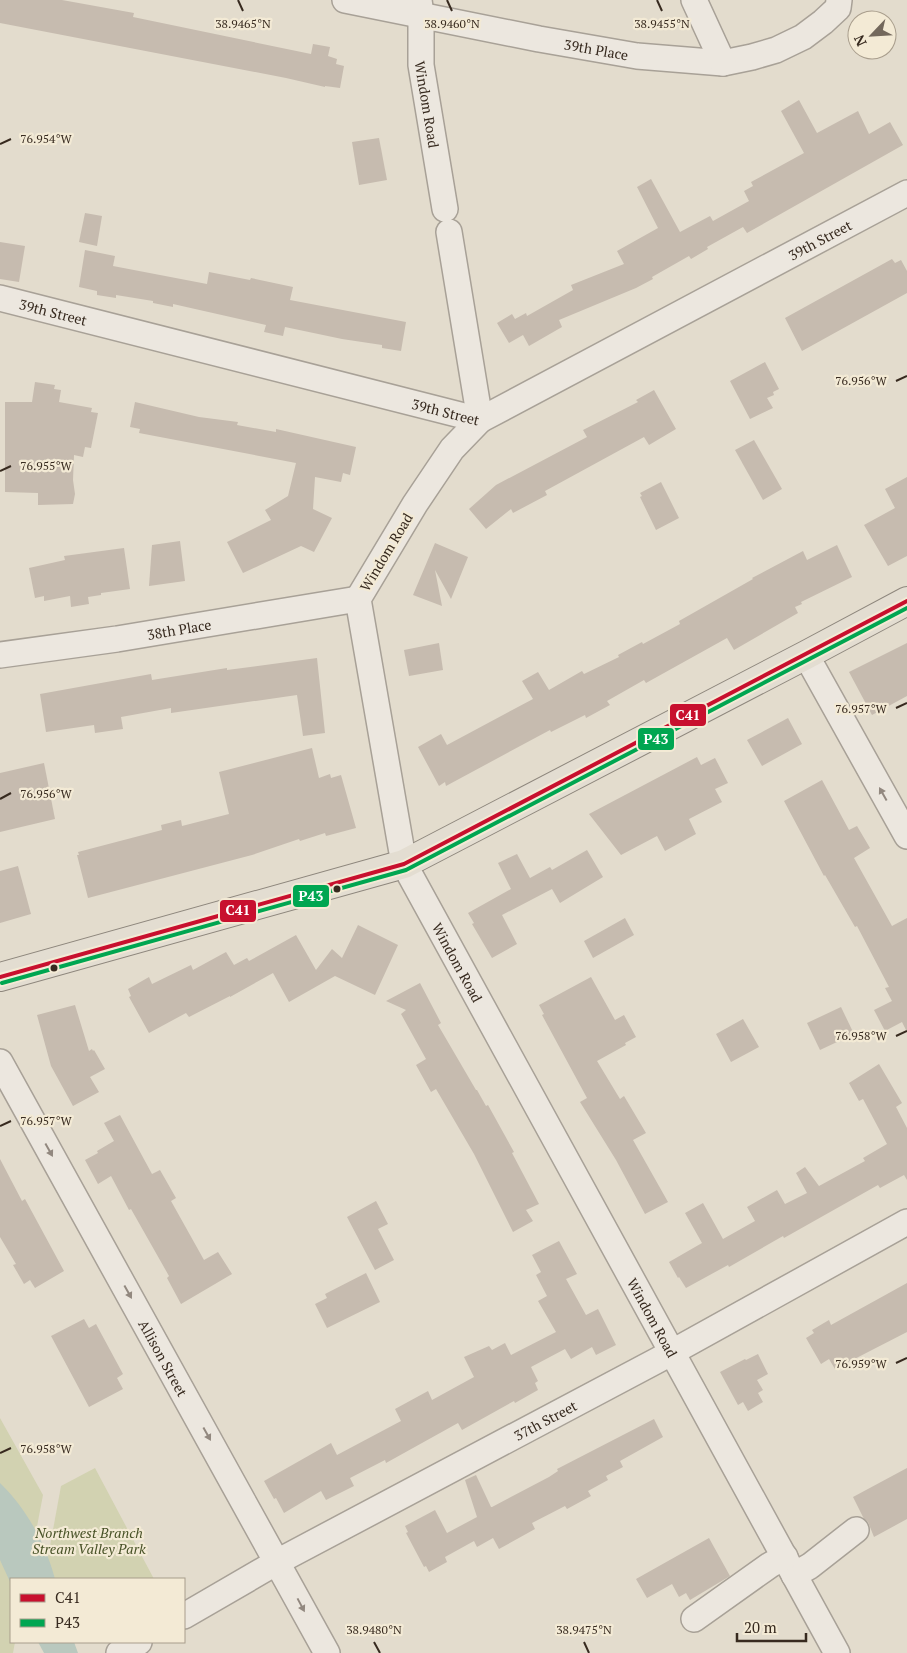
<svg xmlns="http://www.w3.org/2000/svg" width="907" height="1653" viewBox="0 0 907 1653" font-family="'PT Serif',serif">
	<style>
		.green { fill: #d2d2b1 }
		.water { fill: #b9c8be }
		.building { fill: #c6bbaf }
		.lines { fill: none; stroke-linecap: round; stroke-linejoin: round }
		.minor-casing { stroke: #a8a197; stroke-width: 28 }
		.major-casing { stroke: #8e877d; stroke-width: 30 }
		.minor { stroke: #ece7df; stroke-width: 25 }
		.major { stroke: #e3ddd1; stroke-width: 28 }
		.bus-1-casing { stroke: #f3ead5; stroke-width: 8 }
		.bus-2-casing { stroke: #f3ead5; stroke-width: 8 }
		.bus-1 { stroke: #c8102e; stroke-width: 4 }
		.bus-2 { stroke: #00a651; stroke-width: 4 }
		.oneway { fill: #92887f }
		.ticks { fill: none; stroke: #372a1f; stroke-width: 2 }
		.bus-dot { fill: #372a1f; stroke: #f3ead5; stroke-width: 2 }
		.labels { text-anchor: middle; dominant-baseline: central; stroke-width: 4.5; stroke-linejoin: round; paint-order: stroke }
		.street-label { font-size: 14px; fill: #372a1f; stroke: #f3ead5 }
		.park-label { font-size: 14px; font-style: italic; fill: #485227; stroke: #f3ead5 }
		.ticks-label { font-size: 12px; text-anchor: middle; fill: #372a1f; stroke: #f3ead5; stroke-width: 4.5; stroke-linejoin: round; paint-order: stroke }
		.line-badge { stroke: #f3ead5; stroke-width: 2 }
		.badge-label { font-size: 14px; text-anchor: middle; font-weight: bold; fill: #fff }
	</style>
	<rect width="100%" height="100%" fill="#e3dccd"/>
	<!-- green -->
	<g class="green">
		<path d="M0,1418L43,1495L27,1579H11V1642H15L13,1653H0Z"/>
		<path d="M95,1468L154,1579H44L61,1486Z"/>
	</g>
	<!-- water -->
	<g class="water">
		<path d="M0,1483C26,1508 46,1544 55,1579H11V1584L0,1560Z"/>
		<path d="M38,1642H74L78,1653H44Z"/>
	</g>
	<!-- building -->
	<g class="building">
		<path d="M0,0H62L134,13L133,17L311,54L313,44L330,47L328,56L337,59L336,64L344,66L340,88L325,86V87L286,78L0,23Z"/>
		<path d="M799,100L817,133L858,111L869,134L890,122L903,145L747,233L743,227L707,247L708,249L691,259L689,256L652,277L653,279L636,288L559,320L562,327L529,346L523,335L509,343L497,323L512,314L515,319L526,313L527,316L573,290L571,285L624,264L617,251L658,228L637,187L651,179L680,232L710,216L713,221L749,201L744,191L753,186L751,182L804,153L781,111Z"/>
		<path d="M379,138L387,180L359,185L352,142Z"/>
		<path d="M85,213L102,216L97,246L79,242Z"/>
		<path d="M0,242L25,246L19,282L0,279Z"/>
		<path d="M85,250L115,256L113,266L207,284L209,272L250,280L251,278L293,287L290,300L406,322L401,351L382,348V345L342,339L285,327L283,336L264,332L266,325L173,304V307L153,303V301L116,295V298L97,295V291L79,287Z"/>
		<path d="M892,259L895,263L901,260L907,271V293L802,351L785,318Z"/>
		<path d="M765,362L779,389L773,392L774,395L767,398L773,408L750,419L730,381Z"/>
		<path d="M35,382L55,385L54,389L61,390L59,402L92,408L91,412L98,413L91,448L85,447L83,457L74,455L73,480L75,494L73,504L38,505V493L5,492V402H32Z"/>
		<path d="M654,390L676,429L649,445L644,437L545,491L547,495L513,513L511,509L486,529L469,509L496,485L587,437L583,430L638,402L636,400Z"/>
		<path d="M135,402L199,417L238,422L237,425L276,432V429L356,447L350,475L343,473L341,482L315,477L313,509L332,518L314,552L301,546L243,573L227,542L271,520L265,510L288,496L296,463L139,433L140,429L130,427Z"/>
		<path d="M754,440L782,489L763,500L735,450Z"/>
		<path d="M907,477V556L888,566L864,525L895,508L885,489Z"/>
		<path d="M661,482L679,518L656,530L640,497L642,496L640,493Z"/>
		<path d="M180,541L185,581L149,586L152,545Z"/>
		<path d="M435,543L468,557L451,599L435,570L442,606L413,595Z"/>
		<path d="M837,545L852,577L801,602L802,604L795,607L798,613L734,650L727,638L646,683L644,680L607,701L610,705L586,718L585,715L551,732L550,730L446,786L445,782L439,786L418,747L441,734L447,745L533,699L522,681L538,672L549,690L582,671L584,674L619,657L618,655L642,642L643,644L680,624L679,621L753,579L752,578L803,551L807,560Z"/>
		<path d="M124,548L130,589L101,593V595L88,597L89,604L71,607L70,596L44,601V596L35,598L29,568L65,560L64,556Z"/>
		<path d="M439,643L443,670L409,676L404,650Z"/>
		<path d="M907,643V696L872,715L849,672Z"/>
		<path d="M317,658L325,733L303,736L297,695L171,713V708L121,717L123,729L95,733L94,725L46,732L40,694L151,674L152,680L227,668V670Z"/>
		<path d="M788,718L802,744L762,766L747,740Z"/>
		<path d="M312,748L319,778L330,774L331,778L341,775L356,828L326,836L325,833L300,841L299,839L252,855L88,898L77,855H79L78,852L162,830L161,825L181,820L182,826L229,814L219,772Z"/>
		<path d="M697,757L701,765L715,758L728,783L715,789L722,802L689,819L696,834L665,851L657,836L621,855L589,814Z"/>
		<path d="M44,763L55,819L0,832V773Z"/>
		<path d="M822,780L849,830L857,826L870,848L854,858L892,926L907,918V1032L902,1022L885,1031L874,1010L892,1001L885,988L889,987L857,926L855,927L825,875L824,876L784,801Z"/>
		<path d="M587,850L603,877L560,903L552,889L502,915L517,944L492,958L472,924L474,923L468,913L511,889L498,863L517,854L530,878L550,867L552,870Z"/>
		<path d="M18,866L31,914L0,923V871Z"/>
		<path d="M625,918L634,935L593,958L584,941Z"/>
		<path d="M358,925L398,945L375,995L335,976L289,1002L273,973L230,997V996L189,1017L186,1013L149,1033L129,997L131,996L128,989L149,977L152,984L191,965L193,970L226,952L234,965L247,958L249,961L296,935L316,970L332,949L342,958Z"/>
		<path d="M591,977L615,1020L624,1015L636,1037L625,1043L626,1045L597,1061L620,1099L624,1096L646,1133L633,1140L668,1202L645,1214L616,1160L580,1102L587,1098L542,1015L544,1014L539,1005Z"/>
		<path d="M420,983L441,1023L438,1025L476,1090H477L486,1106L488,1105L514,1152L512,1153L539,1204L526,1210L533,1221L513,1232L474,1154L436,1089L431,1092L416,1065L426,1059L401,1014L406,1010L386,1001Z"/>
		<path d="M75,1005L89,1051L92,1049L93,1051L94,1050L105,1069L90,1077L99,1092L73,1106L51,1066L37,1015Z"/>
		<path d="M841,1007L854,1034L820,1050L807,1023Z"/>
		<path d="M743,1019L759,1047L731,1062L716,1034Z"/>
		<path d="M879,1064L902,1103L896,1107L907,1128V1180L904,1175L880,1188L878,1185L784,1238L783,1236L729,1267L728,1265L686,1288L679,1277L678,1278L669,1262L702,1243L685,1213L703,1203L723,1239L755,1221L747,1207L777,1190L785,1204L807,1193L796,1173L805,1167L819,1186L865,1161L863,1158L887,1144L863,1099L859,1101L849,1083Z"/>
		<path d="M120,1115L152,1174L160,1170L176,1198L171,1201L204,1260L218,1252L232,1274L181,1304L167,1278L169,1276L131,1209L129,1210L111,1176L98,1184L85,1160L98,1153L97,1151L114,1141L104,1123Z"/>
		<path d="M0,1159L22,1201L25,1199L64,1271L35,1288L30,1280L24,1284L13,1265L16,1264L0,1237Z"/>
		<path d="M376,1201L388,1224L378,1229L394,1260L375,1270L347,1217Z"/>
		<path d="M559,1241L577,1274L566,1279L586,1315L598,1309L616,1345L596,1355L592,1347L571,1359L565,1349L531,1367L538,1381L535,1383L538,1390L515,1403L514,1401L462,1430L458,1423L386,1463L385,1460L350,1478L354,1486L326,1500L321,1491L284,1513L276,1498L274,1499L264,1481L331,1443L337,1455L401,1421L395,1409L428,1391L432,1400L474,1377L464,1357L489,1346L492,1350L505,1343L511,1355L556,1332L538,1301L547,1296L536,1275L541,1272L532,1255Z"/>
		<path d="M366,1273L380,1302L327,1328L315,1304L327,1298L325,1294Z"/>
		<path d="M907,1283V1332L835,1369L829,1359L821,1364L806,1338L814,1333L812,1330L829,1320L831,1325Z"/>
		<path d="M84,1319L89,1328L96,1324L123,1374L117,1378L123,1389L89,1407L51,1336Z"/>
		<path d="M758,1354L768,1374L757,1380L763,1390L758,1393L763,1402L748,1411L743,1402L738,1405L720,1372L745,1359L746,1360Z"/>
		<path d="M654,1419L663,1437L620,1461L623,1467L606,1476L608,1480L588,1491L591,1496L567,1509L565,1506L532,1523L535,1529L499,1549L493,1538L477,1547L474,1541L445,1557L447,1562L429,1572L426,1566L424,1567L406,1533L408,1532L405,1526L435,1510L447,1533L477,1517L465,1480L476,1475L491,1507H492L549,1477L558,1471L557,1469Z"/>
		<path d="M907,1468V1519L874,1537L868,1522L864,1519L853,1497Z"/>
		<path d="M709,1538L730,1576L690,1600L686,1593L679,1597L672,1584L647,1598L636,1579Z"/>
	</g>
	<g class="lines">
		<!-- minor casing -->
		<g class="minor-casing">
			<g id="minor">
				<path id="s1" d="M345,0L539,39L637,56L723,63L752,57L776,50L803,37L823,22L838,8L839,0"/>
				<path id="s2" d="M419,0L421,15V65L445,209"/>
				<path d="M694,0L723,63"/>
				<path id="s3" d="M449,232L480,420L452,449L415,504L358,599L404,864L837,1653"/>
				<path id="s4" d="M0,298L480,420L907,193"/>
				<path id="s5" d="M0,655L117,639L358,599"/>
				<path d="M806,655L907,836"/>
				<path id="s6" d="M0,1062L327,1653"/>
				<path d="M794,1575L810,1566L856,1530"/>
				<path id="s7" d="M184,1616L277,1562L658,1360L907,1222"/>
				<path d="M694,1619L770,1565L785,1557"/>
				<path d="M119,1653L139,1642"/>
			</g>
		</g>
		<!-- major casing -->
		<g class="major-casing">
			<path id="major" d="M0,977L404,864L806,655L907,601"/>
		</g>
		<!-- minor -->
		<use href="#minor" class="minor"/>
		<!-- major -->
		<use href="#major" class="major"/>
		<!-- bus-1 casing -->
		<g class="bus-1-casing">
			<path id="bus-1" d="M0,977L404,864L907,601"/>
		</g>
		<!-- bus-2 casing -->
		<g class="bus-2-casing">
			<path id="bus-2" d="M2,983L406,870L907,608"/>
		</g>
		<!-- bus-1 -->
		<use href="#bus-1" class="bus-1"/>
		<!-- bus-2 -->
		<use href="#bus-2" class="bus-2"/>
	</g>
	<!-- one-way arrows -->
	<defs><path id="oneway-solid" d="M-6-.8H1V-3.2L6.5 0L1 3.2V.8H-6Z" transform="scale(1.25)"/></defs>
	<g class="oneway">
		<use href="#oneway-solid" transform="translate(883 794) rotate(-119)"/>
		<use href="#oneway-solid" transform="translate(49 1150) rotate(61)"/>
		<use href="#oneway-solid" transform="translate(128 1292) rotate(61)"/>
		<use href="#oneway-solid" transform="translate(207 1434) rotate(61)"/>
		<use href="#oneway-solid" transform="translate(301 1605) rotate(62)"/>
	</g>
	<!-- ticks -->
	<path class="ticks" d="M238,0L243,11M447,0L452,11M657,0L662,11M0,144L11,139M896,381L907,376M0,471L11,466M896,708L907,703M0,799L11,793M896,1036L907,1031M0,1126L11,1121M896,1363L907,1358M0,1453L11,1448M374,1642L380,1653M584,1642L589,1653"/>
	<!-- markers -->
	<g class="bus-dot">
		<circle cx="337" cy="889" r="4.5"/>
		<circle cx="54" cy="968" r="4.5"/>
	</g>
	<g class="labels">
		<!-- street labels -->
		<g class="street-label">
			<text stroke="none"><textPath href="#s1" startOffset="256">39th Place</textPath></text>
			<text stroke="none"><textPath href="#s2" startOffset="105">Windom Road</textPath></text>
			<text stroke="none"><textPath href="#s4" startOffset="880">39th Street</textPath></text>
			<text stroke="none"><textPath href="#s4" startOffset="55">39th Street</textPath></text>
			<text stroke="none"><textPath href="#s4" startOffset="460">39th Street</textPath></text>
			<text transform="translate(386 552) rotate(-59)">Windom Road</text>
			<text stroke="none"><textPath href="#s5" startOffset="181">38th Place</textPath></text>
			<text stroke="none"><textPath href="#s3" startOffset="789">Windom Road</textPath></text>
			<text stroke="none"><textPath href="#s3" startOffset="1194">Windom Road</textPath></text>
			<text stroke="none"><textPath href="#s6" startOffset="338">Allison Street</textPath></text>
			<text stroke="none"><textPath href="#s7" startOffset="411">37th Street</textPath></text>
		</g>
		<!-- park labels -->
		<g class="park-label">
			<text x="89" y="1532">Northwest Branch<tspan x="89" dy="16">Stream Valley Park</tspan></text>
		</g>
	</g>
	<g class="ticks-label">
		<text x="452" y="28">38.9460°N</text>
		<text x="662" y="28">38.9455°N</text>
		<text x="243" y="28">38.9465°N</text>
		<text x="46" y="143">76.954°W</text>
		<text x="861" y="385">76.956°W</text>
		<text x="46" y="470">76.955°W</text>
		<text x="861" y="713">76.957°W</text>
		<text x="46" y="798">76.956°W</text>
		<text x="861" y="1040">76.958°W</text>
		<text x="46" y="1125">76.957°W</text>
		<text x="861" y="1368">76.959°W</text>
		<text x="46" y="1453">76.958°W</text>
		<text x="374" y="1634">38.9480°N</text>
		<text x="584" y="1634">38.9475°N</text>
	</g>
	<g class="line-badge">
		<rect x="669" y="703" width="38" height="24" rx="5" fill="#c8102e"/>
		<rect x="637" y="727" width="38" height="24" rx="5" fill="#00a651"/>
		<rect x="292" y="884" width="38" height="24" rx="5" fill="#00a651"/>
		<rect x="219" y="899" width="38" height="24" rx="5" fill="#c8102e"/>
	</g>
	<g class="badge-label">
		<text x="688" y="720">C41</text>
		<text x="656" y="744">P43</text>
		<text x="311" y="901">P43</text>
		<text x="238" y="915">C41</text>
	</g>
	<!-- legend -->
	<rect x="10" y="1578" width="175" height="65" fill="#f3ead5" stroke="#a89d8c"/>
	<rect x="20" y="1594" width="25" height="8" fill="#c8102e" stroke="#a89d8c"/>
	<text x="55" y="1603" font-size="15" fill="#372a1f">C41</text>
	<rect x="20" y="1619" width="25" height="8" fill="#00a651" stroke="#a89d8c"/>
	<text x="55" y="1628" font-size="15" fill="#372a1f">P43</text>
	<!-- north arrow -->
	<g transform="translate(872 35) rotate(245)"><circle r="24" fill="#f3ead5" stroke="#a89d8c"/>
	<path d="M0-4L9 19L0 12L-9 19Z" fill="#73685c"/>
	<text y="-8" font-size="14" font-weight="bold" text-anchor="middle" fill="#372a1f">N</text>
	</g>
	<!-- scale -->
	<path d="M737 1633v8h69v-8" fill="none" stroke="#372a1f" stroke-width="2.5"/>
	<text x="744" y="1633" font-size="15" fill="#372a1f" stroke="#f3ead5" stroke-width="4" paint-order="stroke">20 m</text>
</svg>
